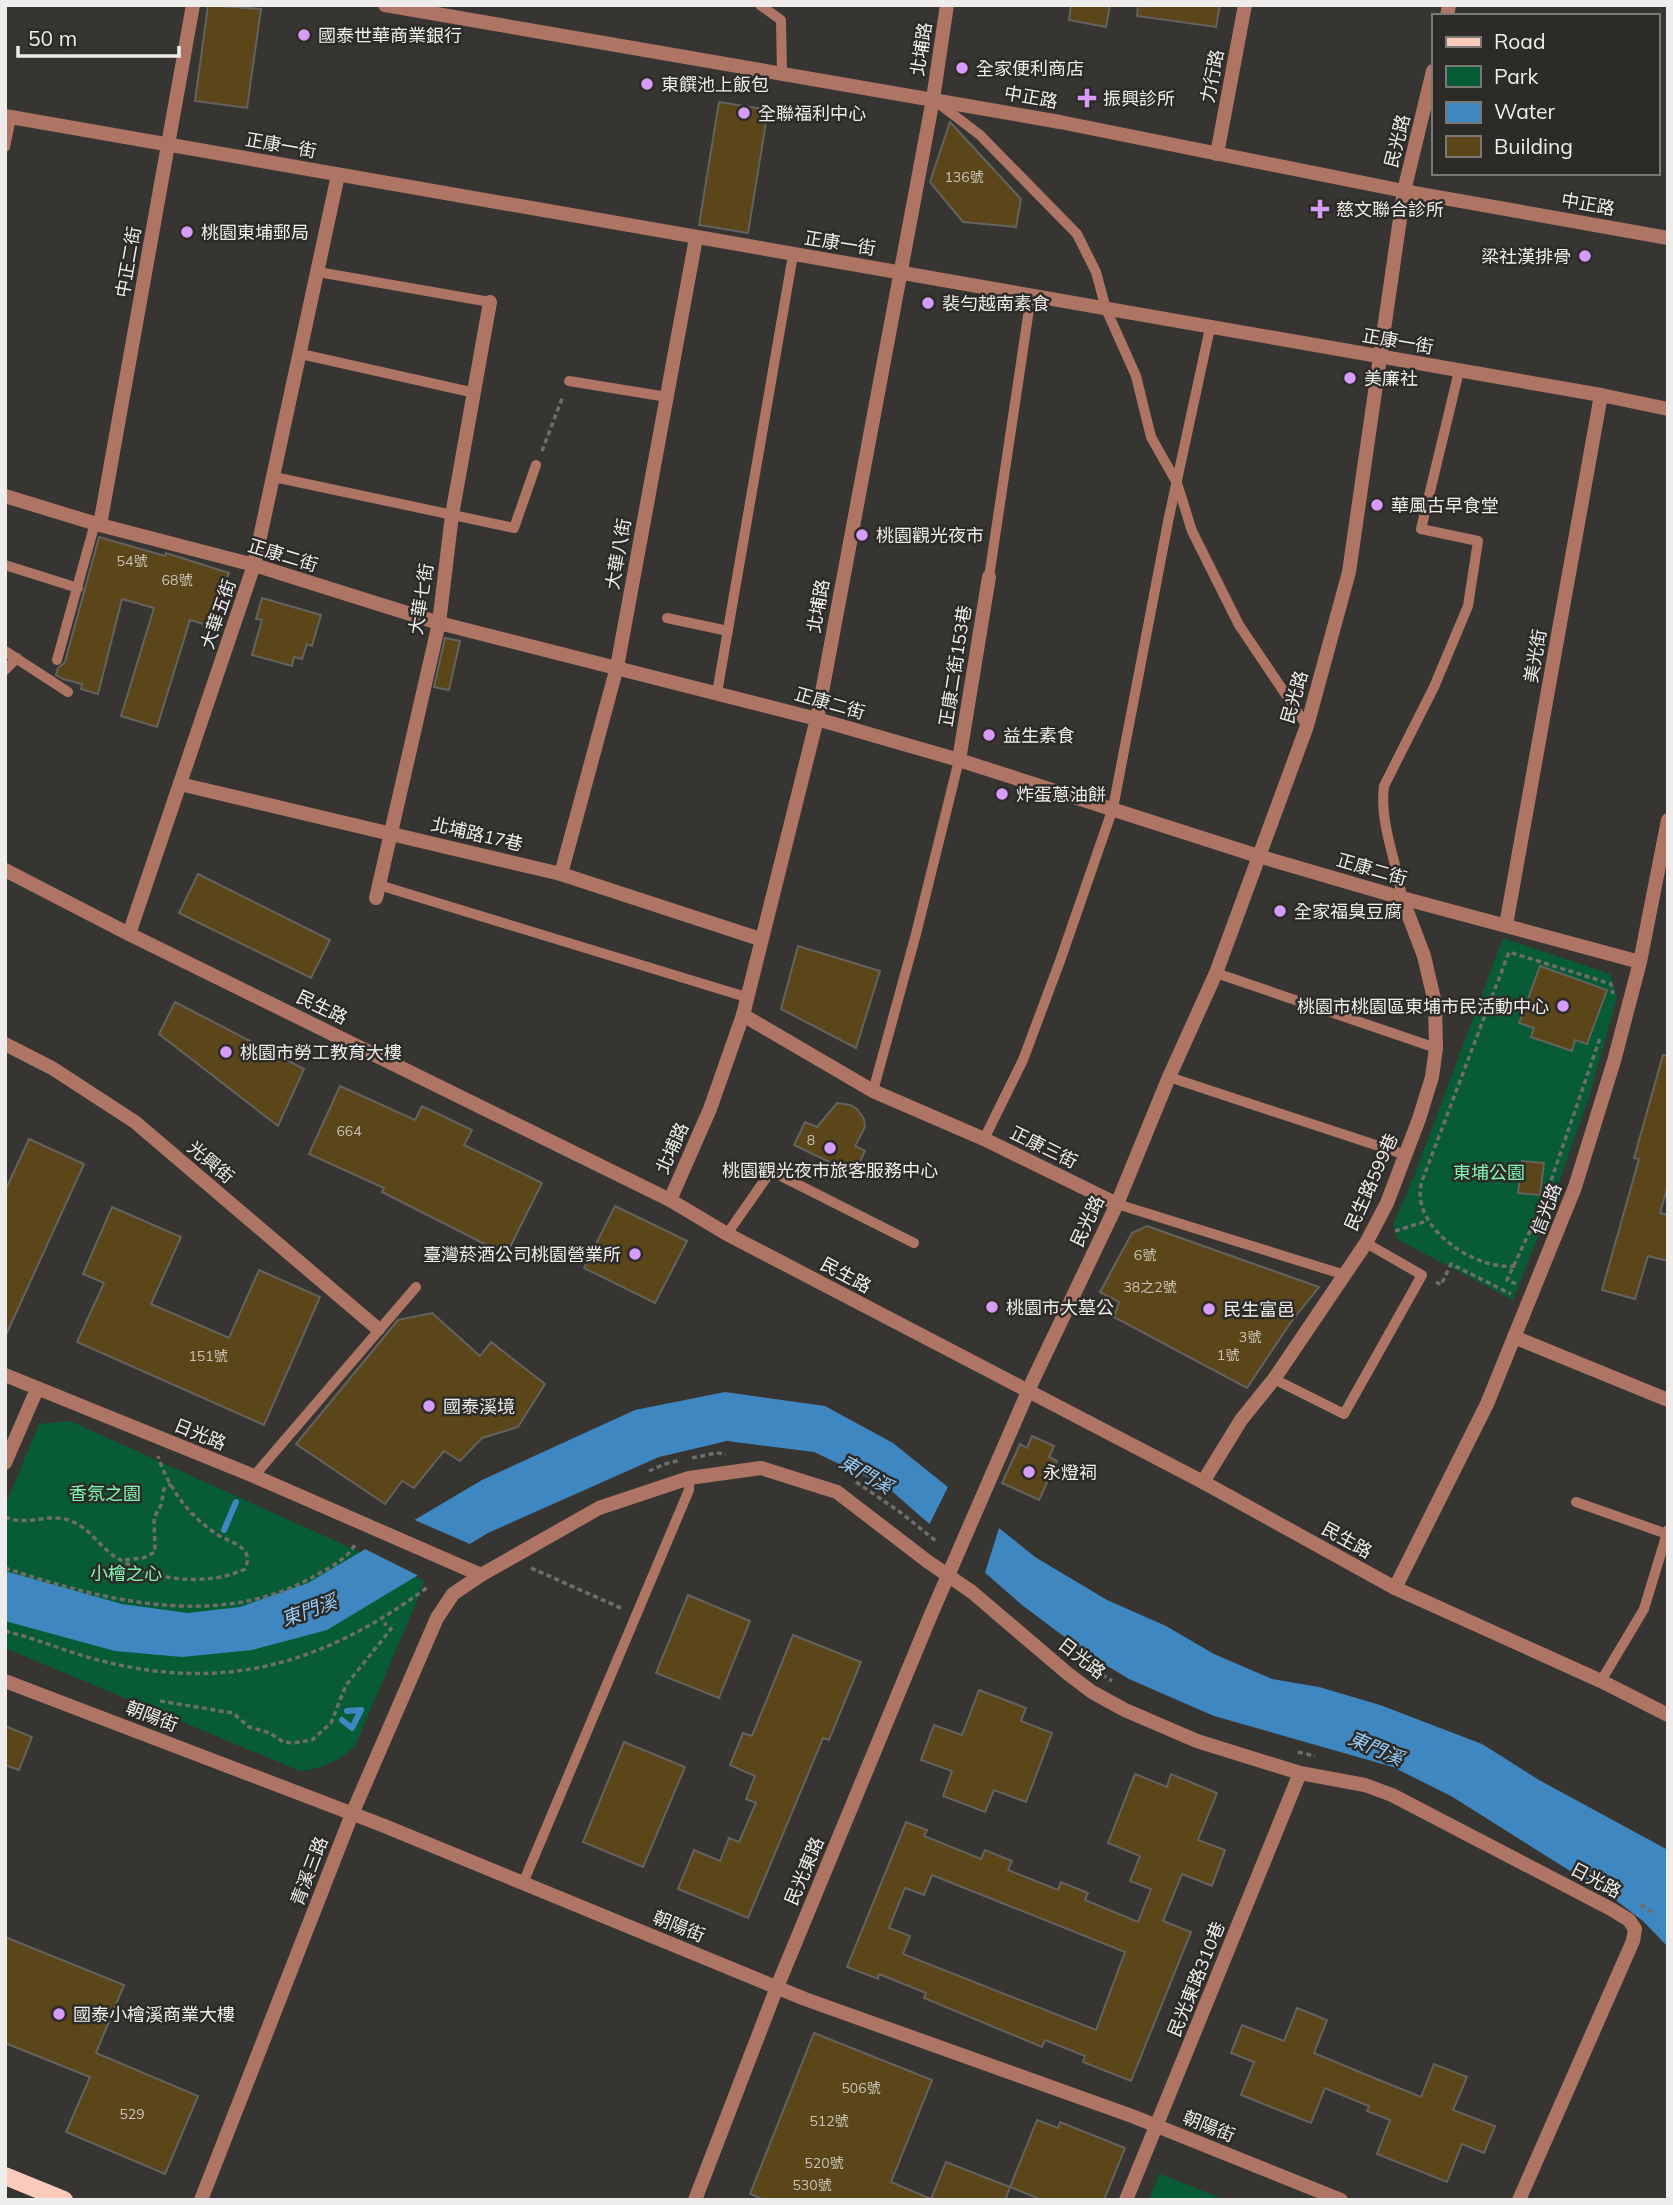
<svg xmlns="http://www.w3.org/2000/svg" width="1673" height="2205" viewBox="0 0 1673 2205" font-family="Mulish,'Noto Sans TC',sans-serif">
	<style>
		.green { fill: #075c35 }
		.water { fill: #3f87c0 }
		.pier { fill: #373532 }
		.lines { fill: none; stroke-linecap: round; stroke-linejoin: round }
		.stream { stroke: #3f87c0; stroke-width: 6 }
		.building { fill: #5a4618; stroke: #64625f; stroke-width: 2; fill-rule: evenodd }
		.path { stroke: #6f6d6b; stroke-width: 3.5; stroke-dasharray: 5 3.5; stroke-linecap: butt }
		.service { stroke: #af7564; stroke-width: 10 }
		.minor { stroke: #af7564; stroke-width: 14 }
		.tertiary { stroke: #af7564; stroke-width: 14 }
		.primary { stroke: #facabc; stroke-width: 18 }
		.poi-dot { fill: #d79bf9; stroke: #2c2b28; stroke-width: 2.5 }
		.labels { text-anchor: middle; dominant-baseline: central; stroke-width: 5; stroke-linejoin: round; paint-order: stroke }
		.number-label { font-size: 14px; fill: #c9c3b6 }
		.poi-label { font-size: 18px; fill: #eeedeb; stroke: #2c2b28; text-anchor: start }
		.street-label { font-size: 18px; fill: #eeedeb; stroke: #2c2b28 }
		.park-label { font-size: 18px; fill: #82f5b0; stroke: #2c2b28 }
		.water-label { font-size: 19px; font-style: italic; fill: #98cdfb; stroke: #2c2b28 }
	</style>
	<rect width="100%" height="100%" fill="#373532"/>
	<!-- green -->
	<g class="green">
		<path d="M1503,938L1610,974L1617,997L1589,1097L1553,1199L1513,1300L1397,1239L1393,1225L1415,1174Z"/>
		<path d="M70,1421L424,1581L419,1596L355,1746C338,1762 323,1768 300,1771L5,1648V1506L39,1424Z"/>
		<path d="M1159,2174H1160L1226,2200H1149Z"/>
	</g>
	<!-- water -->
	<path class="water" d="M725,1392L825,1406L893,1443L1035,1557L1107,1600L1166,1626L1214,1654L1272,1679L1319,1687L1380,1705L1482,1744L1539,1780L1668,1850V1947L1643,1921L1613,1898L1451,1796L1393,1767L1214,1716L1129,1679L1086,1653L1022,1605L886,1486L814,1452L727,1441L659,1457L488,1533L327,1630L252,1650L182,1657L115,1651L5,1621V1571L122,1604L188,1613L240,1607L308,1583L482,1480L635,1410Z"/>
	<!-- pier -->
	<g class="pier">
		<path d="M949,1485L1000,1525L984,1576L928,1527Z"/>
		<path d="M410,1518L470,1544L421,1577L361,1547Z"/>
	</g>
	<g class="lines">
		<!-- stream -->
		<g class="stream">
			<path d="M224,1530L236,1502"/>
			<path d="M342,1720L352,1728L361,1710L347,1711"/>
		</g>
	</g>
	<!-- building -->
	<g class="building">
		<path d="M208,5L261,9L247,108L195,101Z"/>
		<path d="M1071,5H1110L1106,27L1069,20Z"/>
		<path d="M1138,5H1220L1216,27L1137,16Z"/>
		<path d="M719,102L768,110L748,233L699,225Z"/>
		<path d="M950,122L1021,199L1016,227L963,222L930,182Z"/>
		<path d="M99,537L165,556L166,553L229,573L211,626L190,620L157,727L121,716L154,608L122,599L98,694L81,689L82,684L63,679L56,675L58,668L65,662Z"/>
		<path d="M262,598L321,615L312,646L307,644L302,659L294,657L292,666L252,655L262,620L256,619Z"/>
		<path d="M445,638L460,641L449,690L434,687Z"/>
		<path d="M198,874L330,940L311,978L179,913Z"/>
		<path d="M798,946L880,971L856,1048L781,1009Z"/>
		<path d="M1540,966L1607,990L1587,1044L1575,1040L1572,1051L1531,1037L1534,1028L1519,1023Z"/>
		<path d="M175,1002L304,1069L278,1126L159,1034Z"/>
		<path d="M1663,1055L1668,1056V1185L1660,1213L1668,1215V1261L1648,1256L1635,1299L1602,1290L1639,1159L1634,1158Z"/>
		<path d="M340,1086L415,1120L422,1106L472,1130L464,1145L542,1183L506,1255L382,1192L384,1188L309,1154Z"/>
		<path d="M837,1103L850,1105L857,1109L864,1119L865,1127L855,1146L865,1151L854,1174L794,1145L805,1122L817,1127Z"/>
		<path d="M29,1139L84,1164L5,1337V1191Z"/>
		<path d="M1522,1161L1544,1163L1540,1195L1518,1193Z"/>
		<path d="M615,1206L687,1241L655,1303L584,1268Z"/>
		<path d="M112,1207L181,1237L151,1304L229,1338L259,1270L320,1297L264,1425L77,1342L104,1283L83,1274Z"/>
		<path d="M1147,1226L1319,1287L1291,1322L1247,1388L1114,1317L1119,1302L1100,1292L1132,1233Z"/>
		<path d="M432,1313L480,1356L491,1342L545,1384L518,1427L482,1438L460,1461L444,1451L414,1488L402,1481L385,1504L296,1444L398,1320Z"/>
		<path d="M1032,1436L1054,1446L1049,1457L1057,1461L1039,1500L1002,1483L1020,1444L1027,1448Z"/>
		<path d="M688,1595L750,1621L719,1698L656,1673Z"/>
		<path d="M793,1635L861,1662L829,1740L823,1738L748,1918L678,1889L694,1850L720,1861L729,1838L739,1842L756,1803L746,1799L755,1776L730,1765L743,1733L752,1736Z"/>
		<path d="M979,1690L1026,1708L1021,1721L1052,1733L1026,1802L994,1790L985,1812L943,1796L952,1771L921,1760L934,1725L962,1735Z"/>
		<path d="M5,1726L32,1737L19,1770L5,1765Z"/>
		<path d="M624,1742L685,1767L643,1867L583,1842Z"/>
		<path d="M1135,1774L1167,1787L1171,1774L1217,1793L1198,1840L1225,1850L1212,1886L1182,1874L1163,1921L1191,1932L1131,2081L1083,2062L1085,2056L1045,2040L1042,2047L924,1998L926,1993L879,1974L878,1979L847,1967L906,1822L927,1830L924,1836L981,1859L985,1850L1012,1861L1008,1870L1058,1890L1061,1882L1088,1893L1085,1900L1138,1922L1151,1889L1130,1881L1140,1856L1108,1843ZM932,1875L1125,1952L1096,2030L903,1954L910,1936L889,1928L905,1888L924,1895Z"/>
		<path d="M5,1937L124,1985L96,2053L198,2096L165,2174L66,2132L90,2077L5,2043Z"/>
		<path d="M1297,2008L1327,2020L1314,2053L1357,2071L1421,2097L1434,2064L1467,2077L1453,2110L1495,2126L1484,2153L1462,2144L1447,2182L1377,2154L1390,2120L1367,2111L1369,2106L1325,2088L1311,2123L1241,2095L1254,2062L1231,2053L1242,2025L1284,2041Z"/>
		<path d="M814,2033L932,2080L891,2182L931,2199L946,2162L1010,2187L1005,2200H765L750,2194Z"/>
		<path d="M1037,2120L1058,2128L1060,2122L1125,2148L1104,2200H1042L1010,2187Z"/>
	</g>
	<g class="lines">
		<!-- path -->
		<g class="path">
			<path d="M542,451L563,396"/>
			<path d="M1395,1231L1427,1221"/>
			<path d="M1515,1266C1476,1271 1408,1227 1422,1181L1509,952L1611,984L1613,994"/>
			<path d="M1436,1282L1441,1285L1451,1264L1511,1294"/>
			<path d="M1516,1284L1507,1280L1544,1201L1600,1038"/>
			<path d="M692,1458L716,1453L726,1454"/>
			<path d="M649,1471L665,1464L681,1460"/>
			<path d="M856,1482L900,1512L936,1541"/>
			<path d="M5,1517C30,1527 50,1511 73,1522C89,1529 98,1543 110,1553C145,1580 205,1588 245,1569C247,1564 249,1559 246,1553C240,1543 228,1541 218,1535C190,1517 168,1488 158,1456"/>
			<path d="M125,1560L143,1558L155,1552L154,1518L161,1505L164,1489L171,1484"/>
			<path d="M5,1568C101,1600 217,1630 311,1578C327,1569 347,1560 356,1543"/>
			<path d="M531,1568L623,1609"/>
			<path d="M5,1631C38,1639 69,1653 102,1661C229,1693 326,1662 428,1587"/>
			<path d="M1095,1670L1112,1681"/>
			<path d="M160,1701L233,1713L249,1727L270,1733L283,1742L293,1743L312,1740L331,1723L346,1685L391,1629L384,1623"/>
			<path d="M1298,1752L1315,1756"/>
			<path d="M1641,1905L1655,1914"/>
		</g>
		<!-- service -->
		<g class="service">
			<path d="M760,5L781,20L782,73"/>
			<path d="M938,103L980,135L1077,234L1096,272L1106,309L1136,376L1151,437L1177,483L1192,531L1239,625L1307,726"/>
			<path d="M5,147L11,118"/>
			<path d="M318,272L490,302"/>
			<path d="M301,354L475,393"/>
			<path d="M569,381L667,397"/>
			<path d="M274,477L514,528L536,465"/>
			<path d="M5,565L78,588"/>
			<path d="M989,577L1031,296"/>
			<path d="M667,618L728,631"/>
			<path d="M5,651L68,692"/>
			<path d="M57,660L95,523"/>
			<path d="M5,670L17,658"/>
			<path d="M717,693L793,255"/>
			<path d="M379,885L746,997"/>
			<path d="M1402,898C1397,861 1379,824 1384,786L1434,687L1468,606L1478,541L1421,529L1459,371"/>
			<path d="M1216,973L1436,1048"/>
			<path d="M1169,1077L1406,1155"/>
			<path d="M873,1091L916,934L959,760"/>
			<path d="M984,1139L1023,1060L1060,961L1113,808L1169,517L1210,328"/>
			<path d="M1117,1204L1345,1275"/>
			<path d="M727,1234L771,1171L914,1243"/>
			<path d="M1274,1379L1344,1414L1422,1275L1366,1243"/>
			<path d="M254,1476L416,1287"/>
			<path d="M1576,1502L1667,1534"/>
			<path d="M1601,1681L1644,1609L1668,1530"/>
			<path d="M523,1883L689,1490V1478"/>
		</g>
		<!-- minor -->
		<g class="minor">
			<path d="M1447,16L1449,5"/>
			<path d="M5,116L1601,395L1668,409"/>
			<path d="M5,496L100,525L254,565L439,623L817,719L959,760L1258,856L1402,898L1640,962"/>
			<path d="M100,525L193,5"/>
			<path d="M959,760L989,577"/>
			<path d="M180,784L561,874L760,939"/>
			<path d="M5,870L129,934L670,1200L727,1234L1203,1482L1395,1588L1601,1681L1668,1715"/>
			<path d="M561,874L617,667L696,238"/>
			<path d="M376,898L439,623L452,515L490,302"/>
			<path d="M1506,925L1601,395"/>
			<path d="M129,934L254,565L338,175"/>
			<path d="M743,1015L873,1091L984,1139L1117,1204"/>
			<path d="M5,1044L52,1068L135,1122L378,1329"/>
			<path d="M670,1200L710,1109L743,1015L817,719L933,99L947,5"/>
			<path d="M1514,1337L1668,1400"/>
			<path d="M5,1375L254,1476L481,1575L599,1508L689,1478L761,1468L837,1492L927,1561L972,1592L1067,1673L1092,1692L1125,1710L1197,1741L1300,1773L1365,1785L1392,1795L1611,1909L1629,1920L1635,1929L1633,1941L1519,2200"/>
			<path d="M5,1463L37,1389"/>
			<path d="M1203,1482L1241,1420L1274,1379L1366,1243L1387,1203L1419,1119L1432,1077L1436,1048L1435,1003L1424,956L1402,898"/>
			<path d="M1395,1588L1487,1404L1575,1187L1614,1061L1640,962L1668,820"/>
			<path d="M5,1681L382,1825L805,1999L1132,2116L1341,2200"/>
			<path d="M201,2200L352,1814L437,1618L453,1594L481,1575"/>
			<path d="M695,2200L777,1987L930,1617L1033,1380L1117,1204L1169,1077L1216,973L1307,726L1349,572L1404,191L1433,71"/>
			<path d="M1126,2200L1300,1773"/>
		</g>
		<!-- tertiary -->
		<g class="tertiary">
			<path d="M385,5L1060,122L1404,191L1668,238"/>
			<path d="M1217,154L1245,5"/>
		</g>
		<!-- primary -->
		<path class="primary" d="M5,2176L64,2200"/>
	</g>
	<!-- markers -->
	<g class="poi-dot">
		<circle cx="304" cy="35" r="7"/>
		<circle cx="962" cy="68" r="7"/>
		<circle cx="647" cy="84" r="7"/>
		<path d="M1083.5 87.5h7v7h7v7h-7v7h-7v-7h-7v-7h7z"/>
		<circle cx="744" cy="113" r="7"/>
		<path d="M1316.5 198.5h7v7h7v7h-7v7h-7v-7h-7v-7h7z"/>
		<circle cx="187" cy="232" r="7"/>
		<circle cx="1585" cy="256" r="7"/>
		<circle cx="928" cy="303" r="7"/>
		<circle cx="1350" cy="378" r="7"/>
		<circle cx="1377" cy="505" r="7"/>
		<circle cx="862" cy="535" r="7"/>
		<circle cx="989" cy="735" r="7"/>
		<circle cx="1002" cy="794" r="7"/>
		<circle cx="1280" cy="911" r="7"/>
		<circle cx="1563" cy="1006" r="7"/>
		<circle cx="226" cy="1052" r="7"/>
		<circle cx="830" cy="1148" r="7"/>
		<circle cx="635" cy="1254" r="7"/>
		<circle cx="992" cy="1307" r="7"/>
		<circle cx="1209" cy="1309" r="7"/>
		<circle cx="429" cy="1406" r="7"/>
		<circle cx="1029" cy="1472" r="7"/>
		<circle cx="59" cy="2014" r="7"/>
	</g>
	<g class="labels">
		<!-- number labels -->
		<g class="number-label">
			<text x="964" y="177">136號</text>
			<text x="132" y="561">54號</text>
			<text x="177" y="580">68號</text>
			<text x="349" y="1131">664</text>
			<text x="811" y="1140">8</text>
			<text x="1145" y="1255">6號</text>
			<text x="1150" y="1287">38之2號</text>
			<text x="1250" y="1337">3號</text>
			<text x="1228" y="1355">1號</text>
			<text x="208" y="1356">151號</text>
			<text x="861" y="2088">506號</text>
			<text x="132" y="2114">529</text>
			<text x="829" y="2121">512號</text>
			<text x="824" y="2163">520號</text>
			<text x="812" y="2185">530號</text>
		</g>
		<!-- poi labels -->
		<g class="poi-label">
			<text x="318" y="35">國泰世華商業銀行</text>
			<text x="976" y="68">全家便利商店</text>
			<text x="661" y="84">東饌池上飯包</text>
			<text x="1103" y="98">振興診所</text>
			<text x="758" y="113">全聯福利中心</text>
			<text x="1336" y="209">慈文聯合診所</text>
			<text x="201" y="232">桃園東埔郵局</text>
			<text x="1571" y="256" text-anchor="end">梁社漢排骨</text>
			<text x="942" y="303">裴勻越南素食</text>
			<text x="1364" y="378">美廉社</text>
			<text x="1391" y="505">華風古早食堂</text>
			<text x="876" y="535">桃園觀光夜市</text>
			<text x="1003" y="735">益生素食</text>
			<text x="1016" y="794">炸蛋蔥油餅</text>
			<text x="1294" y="911">全家福臭豆腐</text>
			<text x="1549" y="1006" text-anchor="end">桃園市桃園區東埔市民活動中心</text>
			<text x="240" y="1052">桃園市勞工教育大樓</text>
			<text x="830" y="1170" text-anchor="middle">桃園觀光夜市旅客服務中心</text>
			<text x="621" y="1254" text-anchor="end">臺灣菸酒公司桃園營業所</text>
			<text x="1006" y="1307">桃園市大墓公</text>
			<text x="1223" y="1309">民生富邑</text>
			<text x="443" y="1406">國泰溪境</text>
			<text x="1043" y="1472">永燈祠</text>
			<text x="73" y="2014">國泰小檜溪商業大樓</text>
		</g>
		<!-- street labels -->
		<g class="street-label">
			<text transform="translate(921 49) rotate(-81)">北埔路</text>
			<text transform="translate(1212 76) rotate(-79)">力行路</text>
			<text transform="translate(1031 97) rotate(10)">中正路</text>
			<text transform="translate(1397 141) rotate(-76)">民光路</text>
			<text transform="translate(281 145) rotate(10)">正康一街</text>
			<text transform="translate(1588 204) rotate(10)">中正路</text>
			<text transform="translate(840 243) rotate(9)">正康一街</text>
			<text transform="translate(128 262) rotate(-80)">中正二街</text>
			<text transform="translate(1398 341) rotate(10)">正康一街</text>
			<text transform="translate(618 554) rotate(-80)">大華八街</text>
			<text transform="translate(283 555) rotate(17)">正康二街</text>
			<text transform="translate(421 599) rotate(-81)">大華七街</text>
			<text transform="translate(818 606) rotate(-80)">北埔路</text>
			<text transform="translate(218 614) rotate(-71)">大華五街</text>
			<text transform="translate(1535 656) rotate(-80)">美光街</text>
			<text transform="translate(955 666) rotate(-81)">正康二街153巷</text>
			<text transform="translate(1294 697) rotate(-74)">民光路</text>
			<text transform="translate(830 703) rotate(16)">正康二街</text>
			<text transform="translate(477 834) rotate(13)">北埔路17巷</text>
			<text transform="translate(1372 869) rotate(16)">正康二街</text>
			<text transform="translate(322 1007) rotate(26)">民生路</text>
			<text transform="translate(1044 1147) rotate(26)">正康三街</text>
			<text transform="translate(672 1148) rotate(-66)">北埔路</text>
			<text transform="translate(211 1162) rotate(40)">光興街</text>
			<text transform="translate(1371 1182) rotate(-66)">民生路599巷</text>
			<text transform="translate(1546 1209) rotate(-69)">信光路</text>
			<text transform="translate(1087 1221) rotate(-65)">民光路</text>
			<text transform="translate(846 1275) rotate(28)">民生路</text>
			<text transform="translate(200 1434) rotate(22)">日光路</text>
			<text transform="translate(1347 1540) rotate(29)">民生路</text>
			<text transform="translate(1082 1658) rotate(38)">日光路</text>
			<text transform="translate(152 1716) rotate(21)">朝陽街</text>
			<text transform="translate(309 1871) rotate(-69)">青溪三路</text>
			<text transform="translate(804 1871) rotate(-67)">民光東路</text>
			<text transform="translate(1596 1880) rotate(28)">日光路</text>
			<text transform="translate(679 1926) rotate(22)">朝陽街</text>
			<text transform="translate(1196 1979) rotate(-68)">民光東路310巷</text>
			<text transform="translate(1209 2126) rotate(22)">朝陽街</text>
		</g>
		<!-- park labels -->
		<g class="park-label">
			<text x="1489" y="1172">東埔公園</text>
			<text x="105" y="1493">香氛之園</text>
			<text x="126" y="1573">小檜之心</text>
		</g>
		<!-- water labels -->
		<g class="water-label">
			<text transform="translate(866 1474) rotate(30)">東門溪</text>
			<text transform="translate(309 1610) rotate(-20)">東門溪</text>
			<text transform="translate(1376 1748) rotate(23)">東門溪</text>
		</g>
	</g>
	<!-- border -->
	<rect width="1673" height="2205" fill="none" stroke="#eeedeb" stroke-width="14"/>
	<!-- legend -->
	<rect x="1432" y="14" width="228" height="161" fill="#2c2b28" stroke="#7a7976" stroke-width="2"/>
	<rect x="1446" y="37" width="35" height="10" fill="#facabc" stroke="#7a7976" stroke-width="2"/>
	<text x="1494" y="49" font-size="21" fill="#eeedeb">Road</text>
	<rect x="1446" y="66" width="35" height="21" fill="#075c35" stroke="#7a7976" stroke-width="2"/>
	<text x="1494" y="84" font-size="21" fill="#eeedeb">Park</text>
	<rect x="1446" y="102" width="35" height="21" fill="#3f87c0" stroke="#7a7976" stroke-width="2"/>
	<text x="1494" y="119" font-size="21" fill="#eeedeb">Water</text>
	<rect x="1446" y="136" width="35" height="21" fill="#5a4618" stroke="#7a7976" stroke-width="2"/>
	<text x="1494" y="154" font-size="21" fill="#eeedeb">Building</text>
	<!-- scale -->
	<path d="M18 46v10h161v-10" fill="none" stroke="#eeedeb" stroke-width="3.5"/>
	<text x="28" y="46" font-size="21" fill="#eeedeb" stroke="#2c2b28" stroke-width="5" paint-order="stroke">50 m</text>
</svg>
